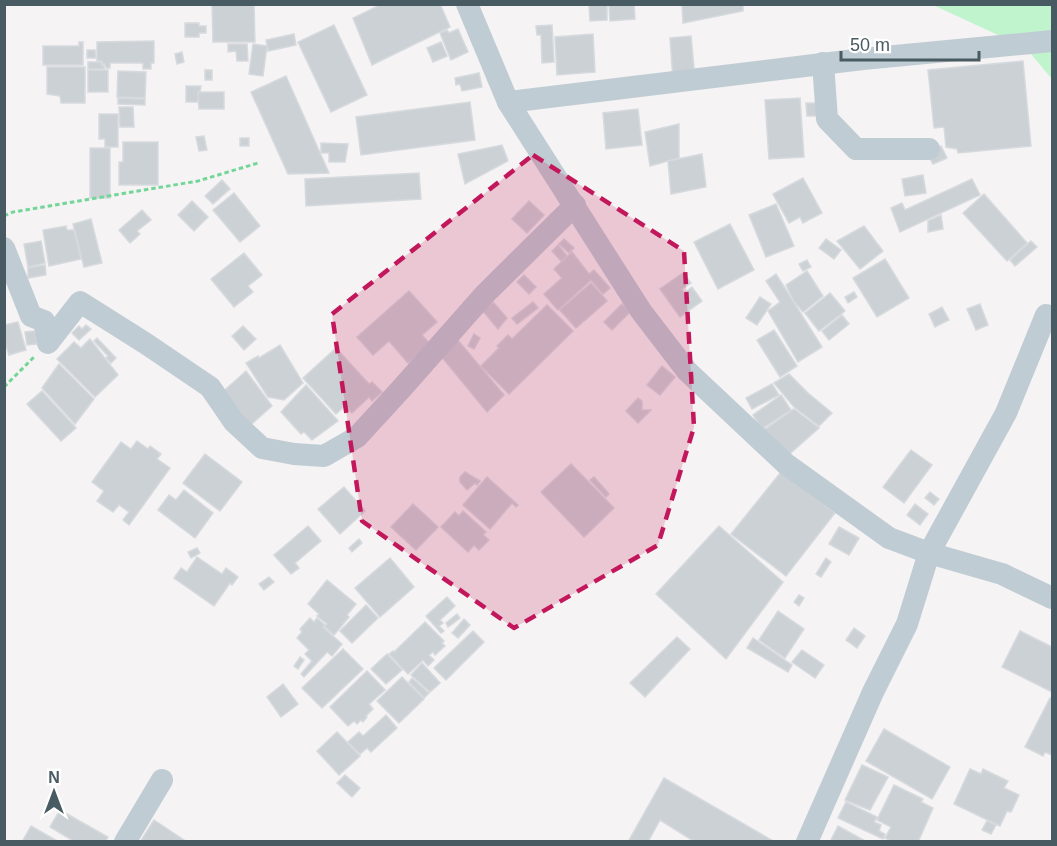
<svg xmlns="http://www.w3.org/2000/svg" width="1057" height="846" viewBox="0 0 1057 846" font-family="Arial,sans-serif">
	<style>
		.green { fill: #bff4cc }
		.building { fill: #ccd1d5; stroke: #d6dade; stroke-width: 1.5 }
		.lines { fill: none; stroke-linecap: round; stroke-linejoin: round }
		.path { stroke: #73d698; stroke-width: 3; stroke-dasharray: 4.5 3; stroke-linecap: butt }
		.minor { stroke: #c0ccd3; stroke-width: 22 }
		.marked { fill: #c2185b; fill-opacity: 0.2; stroke: #c2185b; stroke-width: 4.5; stroke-dasharray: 12 8; stroke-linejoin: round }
	</style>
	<rect width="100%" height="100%" fill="#f5f3f3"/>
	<!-- green -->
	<path class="green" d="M933,5H1050L1052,8V79L1026,48Z"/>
	<!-- building -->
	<g class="building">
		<path d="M212,4H254L255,42H213Z"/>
		<path d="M382,4H440L450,27L372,65L353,18Z"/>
		<path d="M607,4V20L590,21L589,5Z"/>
		<path d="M609,4H634L635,19L610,21Z"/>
		<path d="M682,4H743V11L683,23Z"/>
		<path d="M185,23H199V26H206V33H199V37H185Z"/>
		<path d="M334,25L367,95L331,112L298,42Z"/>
		<path d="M552,25L554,62L542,63L541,35H537L536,26Z"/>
		<path d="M458,29L468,52L451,60L440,33L447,30L449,33Z"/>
		<path d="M294,34L296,45L268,51L266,40Z"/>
		<path d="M593,34L595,72L557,75L555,37Z"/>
		<path d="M691,36L695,78L673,80L670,38Z"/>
		<path d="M154,41V63H151V69H143V63H110V68H106L105,64H102V61H97V42Z"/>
		<path d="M79,42H83V65H43V46H79Z"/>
		<path d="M441,42L447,56L433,62L427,48Z"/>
		<path d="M228,44H247L248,61H237L236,51L228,52Z"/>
		<path d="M253,44L267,46L263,76L249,74Z"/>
		<path d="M87,50H95L96,58H87Z"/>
		<path d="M182,52L184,62L177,64L175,54Z"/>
		<path d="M1023,61L1031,146L958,153L957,149L946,147L944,127L934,128L928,70Z"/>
		<path d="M88,62H101V65H104V69H88Z"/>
		<path d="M47,67H85V103H61L60,96L47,94Z"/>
		<rect x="88" y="70" width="20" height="22"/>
		<rect x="205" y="70" width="7" height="10"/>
		<path d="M118,71L146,72L145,98L117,97Z"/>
		<path d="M479,73L482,87L462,91L460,84L456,85L455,78Z"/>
		<path d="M286,76L329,173L288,174L251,92Z"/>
		<path d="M186,86H201L198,102H186Z"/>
		<path d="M198,92H224V109H199Z"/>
		<path d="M118,98L145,99V105L118,104Z"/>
		<path d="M800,98L804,157L769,159L765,100Z"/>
		<path d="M470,102L475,140L361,155L356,117Z"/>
		<path d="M806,103H819V116H807Z"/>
		<path d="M119,107H133L134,127H120Z"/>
		<path d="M638,109L642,145L606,149L603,113Z"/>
		<path d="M99,114H118V147H105V139H99Z"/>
		<path d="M679,124V158L650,166L645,132Z"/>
		<path d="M204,136L207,150L199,151L196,137Z"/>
		<rect x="240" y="138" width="9" height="8"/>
		<path d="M123,142H158V185H119V162H123Z"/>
		<path d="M321,143L348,144L345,162H329V153H321Z"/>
		<path d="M502,145L508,161L465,184L458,154Z"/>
		<path d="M941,146L947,158L933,164L927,153Z"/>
		<rect x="90" y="148" width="20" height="50"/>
		<path d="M702,154L706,187L671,194L668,161Z"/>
		<path d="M419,173L421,199L306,206L305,179Z"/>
		<path d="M923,175L926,193L905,196L902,179Z"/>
		<path d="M803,178L822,213L803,223L800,217L789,223L773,194Z"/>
		<path d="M972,179L980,195L900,232L891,208L902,203L905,210Z"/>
		<path d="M222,180L230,189L213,204L205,196Z"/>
		<path d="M234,193L260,226L240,242L213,210Z"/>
		<path d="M984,194L1027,243L1007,261L963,213Z"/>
		<path d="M192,201L208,217L194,231L178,215Z"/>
		<path d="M529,201L544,215L527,233L512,219Z"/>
		<path d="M776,204L794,246L766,257L749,215Z"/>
		<path d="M142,210L151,220L137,231L140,234L130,243L119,230Z"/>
		<path d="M941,215L943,229L928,232V221Z"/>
		<path d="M91,219L102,263L84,267L73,224Z"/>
		<path d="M730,224L754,270L718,289L694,242Z"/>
		<path d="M66,226L67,230H74L81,259L49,266L43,230Z"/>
		<path d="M864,226L883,251L860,269L837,241Z"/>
		<path d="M564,239L574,248L569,253L559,244Z"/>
		<path d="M826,239L841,250L834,259L819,248Z"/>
		<path d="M41,241L45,263L28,267L24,244Z"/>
		<path d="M1031,241L1037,247L1015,266L1010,260Z"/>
		<path d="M558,245L567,256L561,261L552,251Z"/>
		<path d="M572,252L589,274L594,270L610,288L603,294L591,280L558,310L544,294L562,278L554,269Z"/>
		<path d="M244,253L262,275L248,286L253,292L234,307L211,279Z"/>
		<path d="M885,259L909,298L877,317L853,278Z"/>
		<path d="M807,260L811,267L803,271L799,264Z"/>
		<path d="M45,265L46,275L28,278V268Z"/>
		<path d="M807,271L823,296L803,312L793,300L786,285Z"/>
		<path d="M683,273L691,283L682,289L684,293L692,287L702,301L680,317L660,289Z"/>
		<path d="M776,274L822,347L798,362L768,311L780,302L766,281Z"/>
		<path d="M524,275L536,287L529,294L517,282Z"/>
		<path d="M591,283L607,301L576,328L560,310Z"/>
		<path d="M409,291L437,322L422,335L430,344L408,363L389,341L373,355L357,337Z"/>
		<path d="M854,292L857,297L848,303L845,297Z"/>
		<path d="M830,293L845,311L819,331L805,313Z"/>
		<path d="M760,297L771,304L757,325L746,318Z"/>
		<path d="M493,302L507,318L498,329L483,311Z"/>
		<path d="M533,302L538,308L517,324L512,318Z"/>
		<path d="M622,304L630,312L612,330L604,322Z"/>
		<path d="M980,304L988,325L976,330L967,309Z"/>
		<path d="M547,305L573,331L509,394L481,366L499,348L497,346L508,335L512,339Z"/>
		<path d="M942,307L949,320L935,327L929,314Z"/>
		<path d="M842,315L849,324L829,340L822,331Z"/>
		<path d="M18,322L26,350L9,355L4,340V325Z"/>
		<path d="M86,325L91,329L79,340L72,333L79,326L82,329Z"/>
		<path d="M243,326L256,339L244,350L232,336Z"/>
		<path d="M774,330L797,366L780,377L757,340Z"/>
		<path d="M35,331L37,344L27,345L25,332Z"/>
		<path d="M474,334L480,338L474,349L468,346Z"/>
		<path d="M97,338L116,358L111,363L106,358L108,356L94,341Z"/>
		<path d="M456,338L504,395L487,412L441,356Z"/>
		<path d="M90,339L118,375L95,397L57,359L74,342L81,348Z"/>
		<path d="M280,345L303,383L284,400L268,397L246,363L258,356L259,358Z"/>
		<path d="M336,348L369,384L372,382L382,392L372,401L369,397L352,413L345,406L336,414L303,378Z"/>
		<path d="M59,364L94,399L75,424L42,388Z"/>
		<path d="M662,366L675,377L660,395L647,385Z"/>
		<path d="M246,371L272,406L246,429L218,396Z"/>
		<path d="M789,374L808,393L832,413L819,426L794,407L774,383Z"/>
		<path d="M772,384L779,395L752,409L746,398Z"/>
		<path d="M306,385L338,421L312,440L304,432L301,434L281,412Z"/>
		<path d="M42,391L76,428L61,441L27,404Z"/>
		<path d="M781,395L791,410L762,429L753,415Z"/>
		<path d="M638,398L642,401V410H651L638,423L626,411Z"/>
		<path d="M794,409L819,428L785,458L764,430Z"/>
		<path d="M137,441L148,449L150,446L161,454L157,459L170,468L129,525L123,520L129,512L119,505L113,512L97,501L104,491L92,482L121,442L131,449Z"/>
		<path d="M911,450L932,465L904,503L883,487Z"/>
		<path d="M205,454L242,482L220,511L183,483Z"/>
		<path d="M571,464L614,508L584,537L541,492Z"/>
		<path d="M465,472L480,481L477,485L475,483L467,490L460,482V477Z"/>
		<path d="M781,472L835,513L786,576L731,534Z"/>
		<path d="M487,477L518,505L516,507L512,503L490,529L463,505Z"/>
		<path d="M594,477L609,494L606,497L590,480Z"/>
		<path d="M344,487L365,511L340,534L318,509Z"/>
		<path d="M184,490L213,513L195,538L158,510L169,495L176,500Z"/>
		<path d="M930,492L939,499L934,505L925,498Z"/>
		<path d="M413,504L438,527L416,550L391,527Z"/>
		<path d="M915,504L928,514L920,525L907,515Z"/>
		<path d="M463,511L486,532L483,535L489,540L479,550L474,545L468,552L441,527L455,512L459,516Z"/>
		<path d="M308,526L321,541L295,563L299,568L291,574L274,555Z"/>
		<path d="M719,526L783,582L726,659L656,594Z"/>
		<path d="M839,527L859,538L849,555L829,544Z"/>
		<path d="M359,539L362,543L352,552L349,548Z"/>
		<path d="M197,548L200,553L191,558L188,552Z"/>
		<path d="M197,557L222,574L226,568L238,577L232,585L230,583L214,606L174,578L181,568L187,572Z"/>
		<path d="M390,558L414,587L380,617L355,588Z"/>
		<path d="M826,558L831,562L821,577L816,574Z"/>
		<path d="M269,577L274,582L264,590L259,584Z"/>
		<path d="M327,580L356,604L347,615L349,617L334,635L324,626L327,624L317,616L319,614L308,604Z"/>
		<path d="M799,595L804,598L799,606L794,602Z"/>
		<path d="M447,597L455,606L440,620L443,623L439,626L444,631L441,633L426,616Z"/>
		<path d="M366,605L378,618L352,643L340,631Z"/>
		<path d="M778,611L804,629L785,658L759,640Z"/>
		<path d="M457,614L460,618L448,627L446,623Z"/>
		<path d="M310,618L314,622L317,618L325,625L323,627L342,644L332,656L327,652L304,677L301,674L312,661L305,654L309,650L297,638L302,632L300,629Z"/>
		<path d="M464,619L470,625L458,638L452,633Z"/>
		<path d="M425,622L444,641L442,643L445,646L435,655L433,652L429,655L434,660L428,666L423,660L408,674L389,654L393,651L394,652Z"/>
		<path d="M854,628L865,636L857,648L846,640Z"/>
		<path d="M473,631L484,642L446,680L434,668Z"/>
		<path d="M1020,631L1052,647V692L1002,667Z"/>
		<path d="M677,637L690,649L645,697L630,683Z"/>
		<path d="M753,638L792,665L788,672L747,648Z"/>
		<path d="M343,649L363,669L322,708L302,688Z"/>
		<path d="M802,650L824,665L815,678L792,662Z"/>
		<path d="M387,654L402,670L386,684L371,669Z"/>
		<path d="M300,657L304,660L298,669L294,666Z"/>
		<path d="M422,663L440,683L430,692L411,675Z"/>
		<path d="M367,671L385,690L369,704L373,709L366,716L367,717L363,722L361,720L357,724L354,721L348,726L330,707Z"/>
		<path d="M402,677L424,699L399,723L377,701Z"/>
		<path d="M412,678L429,693L424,698L409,682Z"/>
		<path d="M283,684L298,704L281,717L267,697Z"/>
		<path d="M1050,698L1052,699V755L1045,752L1043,756L1025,747Z"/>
		<path d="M386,715L397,728L371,752L367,748L360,754L348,742L359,732L363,736Z"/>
		<path d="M884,729L950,767L932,799L866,761Z"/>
		<path d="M337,732L360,756L339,775L317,751Z"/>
		<path d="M862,765L888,777L870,810L845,800Z"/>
		<path d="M970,769L981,774L983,769L1008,781L1004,788L1019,795L1011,812L1007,811L1000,826L954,804Z"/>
		<path d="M345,775L360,788L352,797L337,783Z"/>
		<path d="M664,778L775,842H695L660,820L648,842H628Z"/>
		<path d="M894,785L923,799L921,802L933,808L918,842H892L885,838L891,827L877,820Z"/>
		<path d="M846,802L877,817L874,822L881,825L879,831L885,834L883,839L838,818Z"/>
		<path d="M60,810L108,837L105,842H75L50,827Z"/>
		<path d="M154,820L187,842H140Z"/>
		<path d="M987,821L996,825L991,834L982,830Z"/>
		<path d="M31,826L59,842H22Z"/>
		<path d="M838,826L867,842H830Z"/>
	</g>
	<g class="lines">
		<!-- path -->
		<g class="path">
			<path d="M4,216L13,212L198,181L258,163"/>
			<path d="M4,387L34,357"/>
		</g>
		<!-- minor -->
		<g class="minor">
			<path d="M467,4L508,102L641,311L687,371L786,464L889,538L929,553L1002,574L1052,598"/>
			<path d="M823,63L827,119L856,149H929"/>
			<path d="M508,102L863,59L1052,41"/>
			<path d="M4,248L31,316L44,321L48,343L80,302L145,343L210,387L234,422L262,448L294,454L324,456L357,437L402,388L485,294L575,205"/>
			<path d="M125,842L162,780"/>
			<path d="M807,842L873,692L907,624L929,553L1006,413L1046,315L1052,317"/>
		</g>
	</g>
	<!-- marked area -->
	<path class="marked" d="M533,155L684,251L694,427L658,545L514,628L362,521L332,314Z"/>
	<!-- border -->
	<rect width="1057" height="846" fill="none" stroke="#485a62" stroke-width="12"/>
	<!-- north arrow -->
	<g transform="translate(54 792)" stroke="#ffffff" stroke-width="4.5" paint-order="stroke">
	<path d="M0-4.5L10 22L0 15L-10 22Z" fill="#485a62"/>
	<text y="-9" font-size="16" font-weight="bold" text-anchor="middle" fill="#485a62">N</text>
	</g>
	<!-- scale -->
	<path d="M841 51v9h138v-9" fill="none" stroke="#485a62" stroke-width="3"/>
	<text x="850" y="51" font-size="18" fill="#485a62" stroke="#ffffff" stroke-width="4.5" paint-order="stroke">50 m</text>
</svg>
